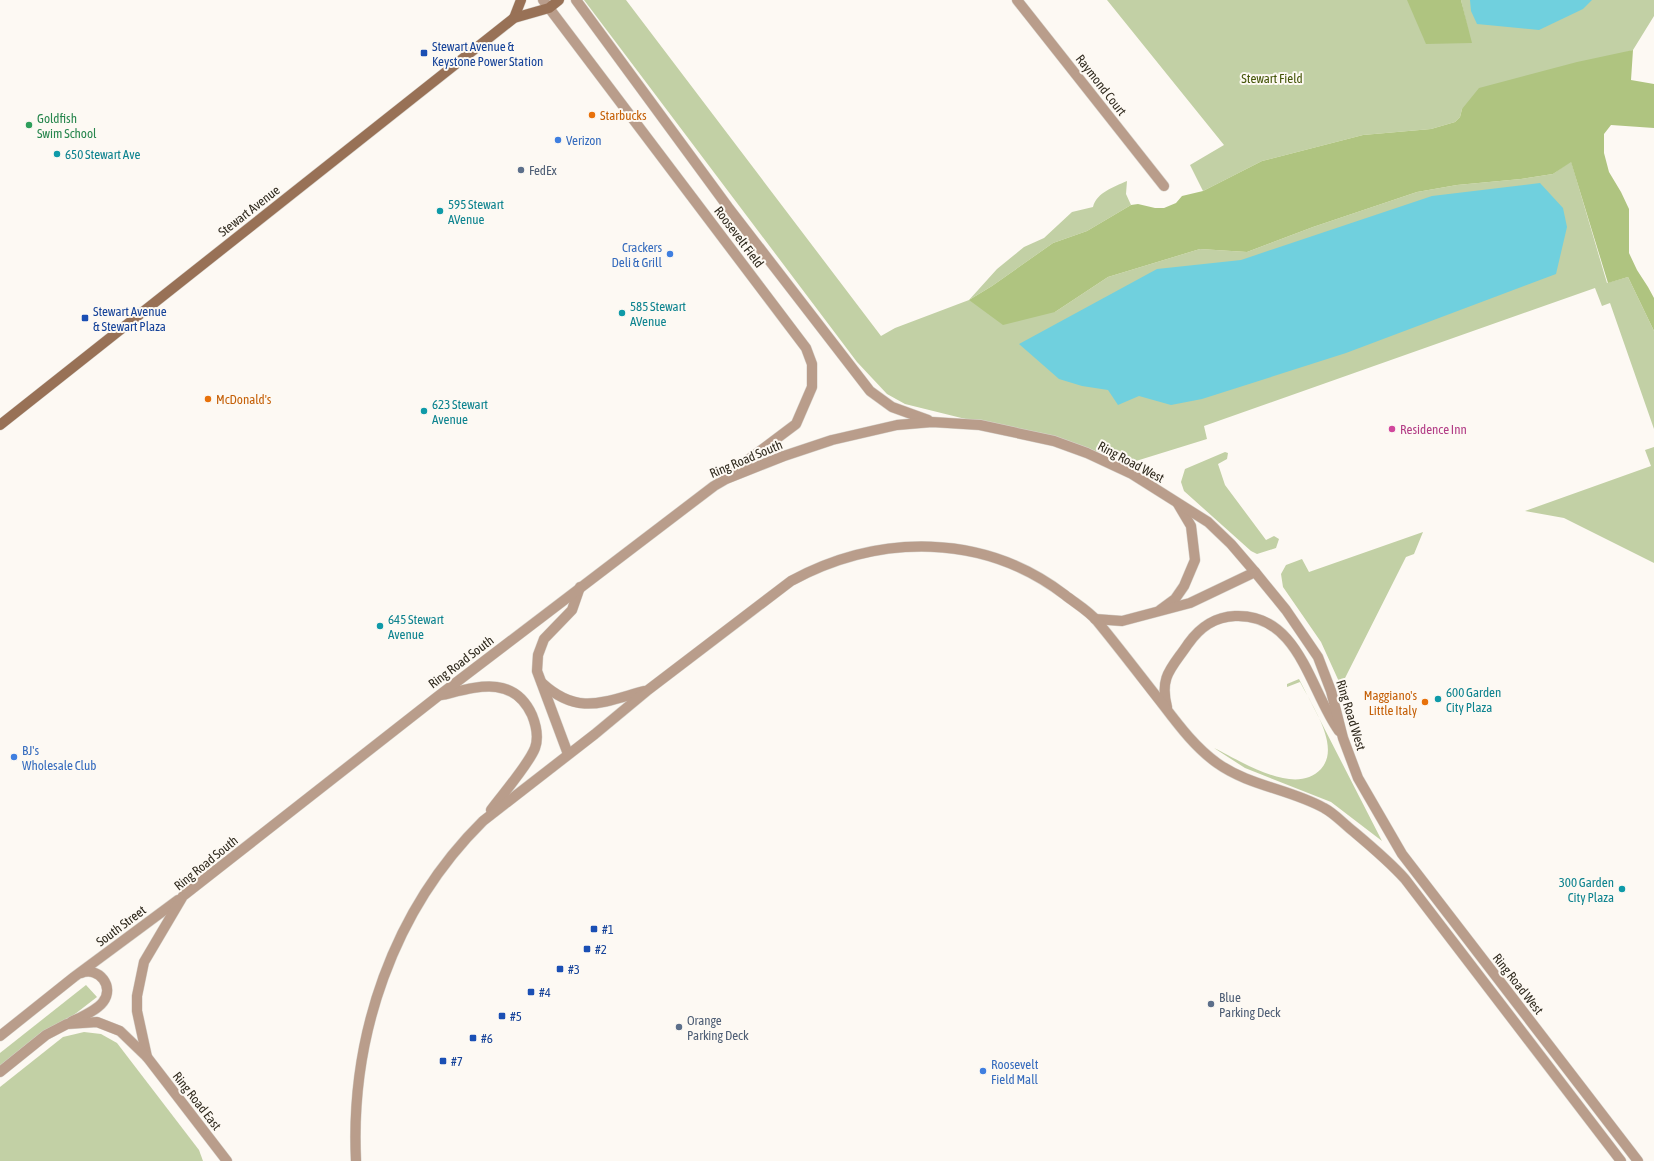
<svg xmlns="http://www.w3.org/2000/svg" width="1654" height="1161" viewBox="0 0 1654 1161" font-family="'Asap Condensed',sans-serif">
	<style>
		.green { fill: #c2d0a5 }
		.forest { fill: #afc480 }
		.water { fill: #70d0de }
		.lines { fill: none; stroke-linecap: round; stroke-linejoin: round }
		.minor-casing { stroke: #d8d4cd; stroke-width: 11 }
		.secondary-casing { stroke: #d8d4cd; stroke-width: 11 }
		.minor { stroke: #b99d8b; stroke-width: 10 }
		.secondary { stroke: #987156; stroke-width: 10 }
		.transit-dot { fill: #1a4fb4; stroke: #fdf9f3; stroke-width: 1.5 }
		.food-dot { fill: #e8710a; stroke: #fdf9f3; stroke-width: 1.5 }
		.leisure-dot { fill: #2e9e5b; stroke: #fdf9f3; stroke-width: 1.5 }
		.shop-dot { fill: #3f7fe0; stroke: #fdf9f3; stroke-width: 1.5 }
		.culture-dot { fill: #0f9aa8; stroke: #fdf9f3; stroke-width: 1.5 }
		.service-dot { fill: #5c6f8a; stroke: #fdf9f3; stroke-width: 1.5 }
		.hotel-dot { fill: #d1479c; stroke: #fdf9f3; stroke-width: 1.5 }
		.labels { text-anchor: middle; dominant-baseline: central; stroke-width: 4; stroke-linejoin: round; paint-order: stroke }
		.transit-label { font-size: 13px; fill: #164399; stroke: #fdf9f3; text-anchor: start }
		.park-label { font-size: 13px; fill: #455609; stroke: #fdf9f3 }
		.street-label { font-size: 13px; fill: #302a1e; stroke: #fdf9f3 }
		.food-label { font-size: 13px; fill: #c56008; stroke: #fdf9f3; text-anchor: start }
		.leisure-label { font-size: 13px; fill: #27864d; stroke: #fdf9f3; text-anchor: start }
		.shop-label { font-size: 13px; fill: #366cbe; stroke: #fdf9f3; text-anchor: start }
		.culture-label { font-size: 13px; fill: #0d838f; stroke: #fdf9f3; text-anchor: start }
		.service-label { font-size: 13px; fill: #4e5e75; stroke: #fdf9f3; text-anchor: start }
		.hotel-label { font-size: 13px; fill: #b23c85; stroke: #fdf9f3; text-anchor: start }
	</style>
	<rect width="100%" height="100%" fill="#fdf9f3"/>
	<!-- green -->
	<g class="green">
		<path d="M584,0H626L881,336L895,328L969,300L997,269L1024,247L1044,238L1072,212L1093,207C1097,192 1114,187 1127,181L1126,194L1131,205L1087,231L1053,243L992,286L969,300L1055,312L1108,277L1200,249L1247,252L1313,227L1417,192L1457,185L1521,179L1553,174L1571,161L1607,283L1628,277L1654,331V429L1610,303L1602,306L1595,288L1204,426L1207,439L1136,461L905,404L887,394L857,362Z"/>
		<path d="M1107,0H1437L1471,43L1461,0H1654V16L1633,50L1462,109L1460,117L1455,122L1431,129L1363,135L1262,161L1203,191L1190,165L1224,145Z"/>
		<path d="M1654,447V563L1564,518L1525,511L1651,466L1645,450Z"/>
		<path d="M1225,452L1228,453L1227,459L1218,464L1225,485L1266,540L1274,536L1279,539L1276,548L1257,554L1251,551L1184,491L1181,482L1185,469Z"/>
		<path d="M1423,532L1414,554L1406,557L1341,686L1321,642L1283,587L1281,574L1286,565L1302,559L1309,572Z"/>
		<path d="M1299,679L1382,841L1331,802L1245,768L1214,748C1241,761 1295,797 1321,769C1328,761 1329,752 1327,741C1324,723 1309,699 1300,682L1287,687V684Z"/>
		<path d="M86,985L97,997L0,1072V1053Z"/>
		<path d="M84,1032L101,1034L117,1043L199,1150L203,1161H0V1087L63,1037Z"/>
	</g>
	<!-- forest -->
	<g class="forest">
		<path d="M1407,0H1461L1472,43L1426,44Z"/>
		<path d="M1633,50L1631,80L1654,84V128L1611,125L1604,134V153L1609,172L1621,192L1629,209V253L1637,270L1648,287L1654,298V331L1628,277L1608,283L1571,162L1553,174L1521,179L1457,185L1417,192L1313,227L1247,252L1200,249L1108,277L1055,312L1003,325L969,300L992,286L1053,243L1087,231L1131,205L1138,204L1155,208H1164L1176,203L1182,196L1203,191L1262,161L1363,135L1431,129L1455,122L1460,117L1462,109L1479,88L1577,62Z"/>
	</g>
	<!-- water -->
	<g class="water">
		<path d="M1470,0H1592L1583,9L1539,30L1477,24L1471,11Z"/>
		<path d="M1540,183L1563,208L1567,227L1556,274L1346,353L1202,399L1171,405L1139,396L1118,405L1108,390L1082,386L1059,379L1019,344L1157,269L1241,260L1432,196Z"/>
	</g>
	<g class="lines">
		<!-- minor casing -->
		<g class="minor-casing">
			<g id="minor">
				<path d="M543,0L806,348L812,364V387L796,424L748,460L732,474"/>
				<path d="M576,0L728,207L870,391L892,407L928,420"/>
				<path d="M1017,0L1164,186"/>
				<path d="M1160,610L1175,599L1184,586L1195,560L1191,526L1178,504"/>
				<path d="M1095,619L1122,621L1190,603L1255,572"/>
				<path d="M542,683C578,716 603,702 644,691"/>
				<path d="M442,695C476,687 513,674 532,715C536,725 539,737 535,748C529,764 502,795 491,810"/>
				<path d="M1167,707C1159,676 1172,668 1188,644C1200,627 1214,617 1235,616C1299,613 1310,691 1339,731"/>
				<path d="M568,754L537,671L538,655L544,639L572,610L580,587"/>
				<path d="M71,1022C81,1017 96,1011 103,1002C115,987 99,966 81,973"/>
				<path d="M0,1036L74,977L178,900"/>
				<path d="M147,1057L137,1011V996L144,962L183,896L437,697L714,486L726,479L784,456L832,440L897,425L932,422L980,425L1054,441L1087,453L1132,474L1208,522L1231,544L1255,572L1286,610L1318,657L1331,691L1343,738L1358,778L1402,854L1638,1161"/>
				<path d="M0,1072L46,1035L67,1024L97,1022L120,1031L147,1057L227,1161"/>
				<path d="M356,1161C350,1036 393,910 483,821L595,734L648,690L791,581C880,533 984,533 1065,595C1075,603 1089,611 1097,621C1120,649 1142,678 1164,706C1180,727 1196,748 1217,763C1249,786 1290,789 1324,808C1332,812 1340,820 1347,826C1367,843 1387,859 1405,879L1621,1161"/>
			</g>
		</g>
		<!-- secondary casing -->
		<g class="secondary-casing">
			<g id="secondary">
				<path d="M514,18L521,0"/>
				<path d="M0,425L514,18L549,8L559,0"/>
			</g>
		</g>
		<!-- minor -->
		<use href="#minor" class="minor"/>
		<!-- secondary -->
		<use href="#secondary" class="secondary"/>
	</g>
	<!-- markers -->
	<g class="transit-dot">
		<rect x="420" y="49" width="8" height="8" rx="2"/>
		<rect x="81" y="314" width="8" height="8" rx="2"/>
		<rect x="590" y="925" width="8" height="8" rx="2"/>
		<rect x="583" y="945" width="8" height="8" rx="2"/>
		<rect x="556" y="965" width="8" height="8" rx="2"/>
		<rect x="527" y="988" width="8" height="8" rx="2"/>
		<rect x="498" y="1012" width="8" height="8" rx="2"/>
		<rect x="469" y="1034" width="8" height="8" rx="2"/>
		<rect x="439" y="1057" width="8" height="8" rx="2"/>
	</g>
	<g class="food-dot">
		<circle cx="592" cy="115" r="4"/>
		<circle cx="208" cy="399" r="4"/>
		<circle cx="1425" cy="702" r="4"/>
	</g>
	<circle class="leisure-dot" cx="29" cy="125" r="4"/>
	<g class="shop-dot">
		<circle cx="558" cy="140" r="4"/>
		<circle cx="670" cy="254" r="4"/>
		<circle cx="14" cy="757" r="4"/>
		<circle cx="983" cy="1071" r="4"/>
	</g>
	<g class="culture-dot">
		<circle cx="57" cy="154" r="4"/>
		<circle cx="440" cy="211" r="4"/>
		<circle cx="622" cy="313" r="4"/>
		<circle cx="424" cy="411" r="4"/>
		<circle cx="380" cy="626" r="4"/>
		<circle cx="1438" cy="699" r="4"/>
		<circle cx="1622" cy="889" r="4"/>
	</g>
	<g class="service-dot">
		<circle cx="521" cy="170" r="4"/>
		<circle cx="1211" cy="1004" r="4"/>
		<circle cx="679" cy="1027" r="4"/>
	</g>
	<circle class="hotel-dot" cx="1392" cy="429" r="4"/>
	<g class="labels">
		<!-- transit labels -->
		<g class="transit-label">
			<text x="432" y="46">Stewart Avenue &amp;<tspan x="432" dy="15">Keystone Power Station</tspan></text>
			<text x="93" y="311">Stewart Avenue<tspan x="93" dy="15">&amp; Stewart Plaza</tspan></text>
			<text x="602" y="929">#1</text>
			<text x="595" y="949">#2</text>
			<text x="568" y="969">#3</text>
			<text x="539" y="992">#4</text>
			<text x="510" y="1016">#5</text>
			<text x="481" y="1038">#6</text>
			<text x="451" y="1061">#7</text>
		</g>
		<!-- park labels -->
		<g class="park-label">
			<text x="1272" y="78">Stewart Field</text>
		</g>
		<!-- street labels -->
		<g class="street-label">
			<text transform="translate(1101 85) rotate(52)">Raymond Court</text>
			<text transform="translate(249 211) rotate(-38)">Stewart Avenue</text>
			<text transform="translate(739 237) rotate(53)">Roosevelt Field</text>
			<text transform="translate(746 459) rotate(-23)">Ring Road South</text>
			<text transform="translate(1131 462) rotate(28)">Ring Road West</text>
			<text transform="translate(461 662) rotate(-37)">Ring Road South</text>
			<text transform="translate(1351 715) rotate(73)">Ring Road West</text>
			<text transform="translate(206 863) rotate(-39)">Ring Road South</text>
			<text transform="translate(121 926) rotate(-37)">South Street</text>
			<text transform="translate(1518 984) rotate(52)">Ring Road West</text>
			<text transform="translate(197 1101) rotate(52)">Ring Road East</text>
		</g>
		<!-- food labels -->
		<g class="food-label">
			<text x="600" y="115">Starbucks</text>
			<text x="216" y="399">McDonald's</text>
			<text x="1417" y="695" text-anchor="end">Maggiano's<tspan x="1417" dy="15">Little Italy</tspan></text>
		</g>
		<!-- leisure labels -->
		<g class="leisure-label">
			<text x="37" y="118">Goldfish<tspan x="37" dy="15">Swim School</tspan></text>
		</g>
		<!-- shop labels -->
		<g class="shop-label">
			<text x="566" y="140">Verizon</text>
			<text x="662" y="247" text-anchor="end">Crackers<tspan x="662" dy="15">Deli &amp; Grill</tspan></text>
			<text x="22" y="750">BJ's<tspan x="22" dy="15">Wholesale Club</tspan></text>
			<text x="991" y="1064">Roosevelt<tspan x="991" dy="15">Field Mall</tspan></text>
		</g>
		<!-- culture labels -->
		<g class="culture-label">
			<text x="65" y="154">650 Stewart Ave</text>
			<text x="448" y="204">595 Stewart<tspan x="448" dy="15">AVenue</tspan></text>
			<text x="630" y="306">585 Stewart<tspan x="630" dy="15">AVenue</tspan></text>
			<text x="432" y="404">623 Stewart<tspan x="432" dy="15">Avenue</tspan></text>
			<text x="388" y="619">645 Stewart<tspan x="388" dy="15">Avenue</tspan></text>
			<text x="1446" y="692">600 Garden<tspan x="1446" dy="15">City Plaza</tspan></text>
			<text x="1614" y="882" text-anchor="end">300 Garden<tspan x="1614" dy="15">City Plaza</tspan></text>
		</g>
		<!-- service labels -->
		<g class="service-label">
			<text x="529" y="170">FedEx</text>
			<text x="1219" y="997">Blue<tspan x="1219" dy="15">Parking Deck</tspan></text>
			<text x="687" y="1020">Orange<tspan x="687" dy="15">Parking Deck</tspan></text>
		</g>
		<!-- hotel labels -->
		<g class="hotel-label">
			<text x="1400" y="429">Residence Inn</text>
		</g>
	</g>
</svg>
